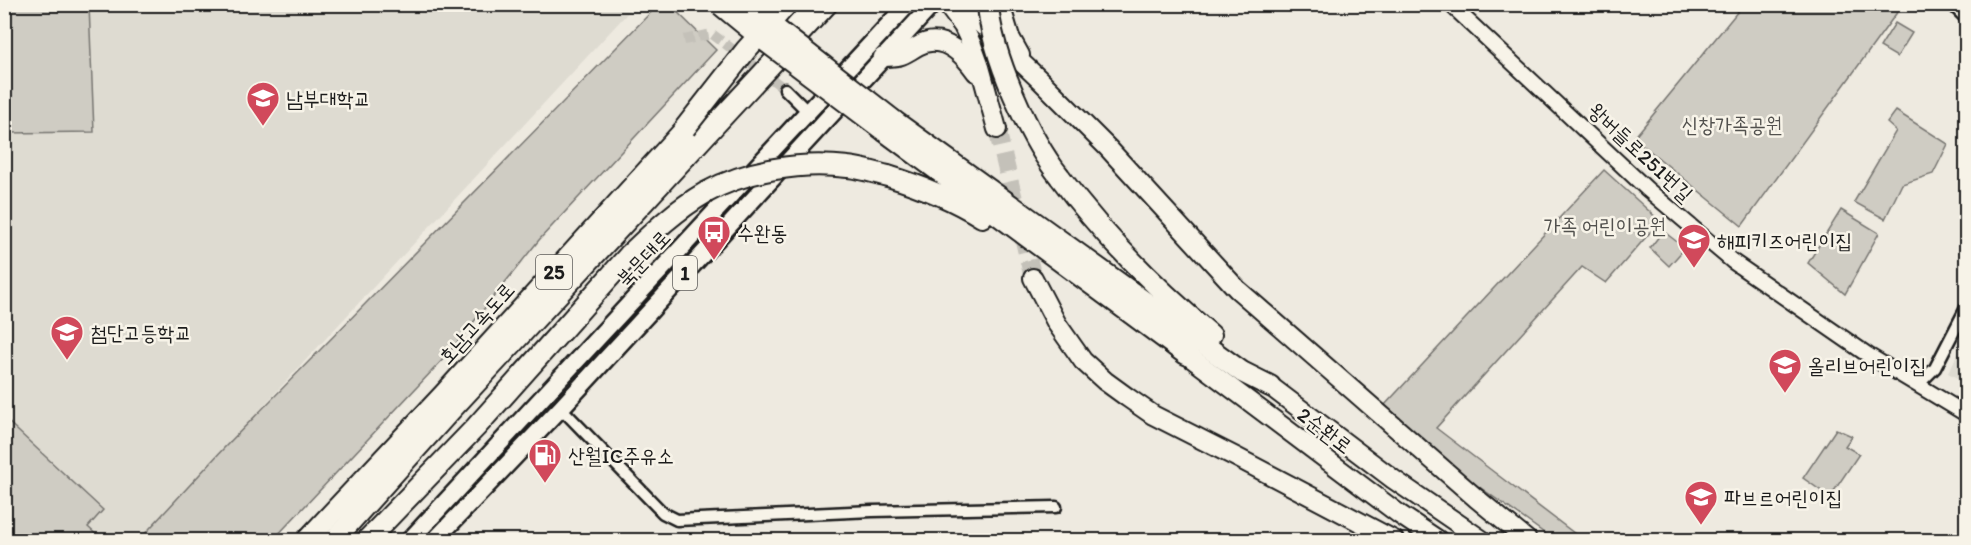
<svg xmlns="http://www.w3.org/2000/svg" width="1971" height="545" viewBox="0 0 1971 545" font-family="Itim,'Poor Story',sans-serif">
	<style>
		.built { fill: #dedbd1 }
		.green { fill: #cfccc3; stroke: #767470; stroke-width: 1.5 }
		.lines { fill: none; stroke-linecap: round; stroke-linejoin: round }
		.minor-tunnel { stroke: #c4c1b9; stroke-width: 10; stroke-dasharray: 10 5; stroke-linecap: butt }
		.trunk-tunnel { stroke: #c4c1b9; stroke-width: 18; stroke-dasharray: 18 9; stroke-linecap: butt }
		.minor-casing { stroke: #1c1c1c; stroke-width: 15 }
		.tertiary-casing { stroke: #1c1c1c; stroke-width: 18 }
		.secondary-casing { stroke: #1c1c1c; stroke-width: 20 }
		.primary-casing { stroke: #1c1c1c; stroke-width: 21 }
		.trunk-casing { stroke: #1c1c1c; stroke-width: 22 }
		.motorway-casing { stroke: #1c1c1c; stroke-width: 24 }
		.minor { stroke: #f7f3e8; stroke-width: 10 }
		.tertiary { stroke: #f7f3e8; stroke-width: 14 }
		.secondary { stroke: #f7f3e8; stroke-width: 15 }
		.primary { stroke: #f7f3e8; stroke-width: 16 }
		.trunk { stroke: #f7f3e8; stroke-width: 18 }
		.motorway { stroke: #f7f3e8; stroke-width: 20 }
		.motorway-bridge-casing { stroke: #1c1c1c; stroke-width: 24; stroke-linecap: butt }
		.motorway-bridge { stroke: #f7f3e8; stroke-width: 20 }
		.labels { text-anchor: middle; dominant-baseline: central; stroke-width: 5; stroke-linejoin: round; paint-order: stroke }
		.shield { fill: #f7f3e8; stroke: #5e5c59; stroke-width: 1.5 }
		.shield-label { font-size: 20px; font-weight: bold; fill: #1c1c1c }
		.poi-label { font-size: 21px; fill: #1c1c1c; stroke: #f7f3e8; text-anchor: start }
		.park-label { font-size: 21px; fill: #52514e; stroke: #f7f3e8 }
		.street-label { font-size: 21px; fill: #1c1c1c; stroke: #f7f3e8 }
	</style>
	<rect width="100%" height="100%" fill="#eeeae0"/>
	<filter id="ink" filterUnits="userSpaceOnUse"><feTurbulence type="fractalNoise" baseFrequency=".0167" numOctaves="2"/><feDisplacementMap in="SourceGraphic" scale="12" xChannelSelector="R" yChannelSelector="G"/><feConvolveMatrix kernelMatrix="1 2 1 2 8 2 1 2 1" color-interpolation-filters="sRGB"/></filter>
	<g filter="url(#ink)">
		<!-- built -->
		<g class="built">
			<path d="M4,5H635L139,540H5Z"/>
			<path d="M1966,338V383L1948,373Z"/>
		</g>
		<!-- green -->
		<g class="green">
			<path d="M659,4L670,5L716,50L539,240L448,354L273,540H139L224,448Z"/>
			<path d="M4,5H89L94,132L5,133Z"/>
			<path d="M1891,5L1898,11L1742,226L1634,138L1743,5Z"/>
			<path d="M1895,23L1912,33L1897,57L1880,47Z"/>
			<path d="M1896,111L1948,144L1933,174L1902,184L1885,219L1854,202L1896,131L1887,123Z"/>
			<path d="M1604,170L1660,221L1606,283L1582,267L1436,428L1583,540H1554L1464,476L1383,407Z"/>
			<path d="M1841,210L1879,233L1845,294L1808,263Z"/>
			<path d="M1663,231L1685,248L1669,266L1650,248Z"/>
			<path d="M4,418L103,510L88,527L102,540H5Z"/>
			<path d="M1836,429L1852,436L1845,446L1859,454L1830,497L1803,478Z"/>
		</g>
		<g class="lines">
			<!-- minor-tunnel -->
			<path class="minor-tunnel" d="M684,40L712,34L785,89"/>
			<!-- trunk-tunnel -->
			<path class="trunk-tunnel" d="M997,129L1033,278"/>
			<!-- minor casing -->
			<g class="minor-casing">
				<g id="minor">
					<path d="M785,89L808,112"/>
					<path d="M1919,384L1935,368L1966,308"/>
					<path d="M561,408L663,513L677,520L872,511L1056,507"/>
				</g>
			</g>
			<!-- tertiary casing -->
			<g class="tertiary-casing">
				<path id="tertiary" d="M1450,4L1647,189L1732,261L1868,355L1966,414"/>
			</g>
			<!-- secondary casing -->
			<g class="secondary-casing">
				<path id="secondary" d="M1955,4L1966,15"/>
			</g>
			<!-- primary casing -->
			<g class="primary-casing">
				<g id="primary">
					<path d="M410,540L908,4"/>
					<path d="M435,540L561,408L933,4"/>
				</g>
			</g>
			<!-- trunk casing -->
			<g class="trunk-casing">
				<g id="trunk">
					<path d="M960,4L1040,80L1108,148L1237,289L1476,498L1527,540"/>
					<path d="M1000,4L1010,37L1020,55"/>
					<path d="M948,6L963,26L972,45L980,67L997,129"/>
					<path d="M883,57C903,57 902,55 918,46C942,32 963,54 976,72"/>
					<path d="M1033,278L1057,324L1083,361L1105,381L1127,397L1153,415L1236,457L1394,540"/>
					<path d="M1186,354L1399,514L1438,540"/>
					<path d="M1270,386L1393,479L1482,540"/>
				</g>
			</g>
			<!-- motorway casing -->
			<g class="motorway-casing">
				<g id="motorway">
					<path d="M766,42L801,4"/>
					<path d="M894,121L1242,372L1270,386"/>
					<path d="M886,132L1186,354"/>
					<path d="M888,176C921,186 953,199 982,217"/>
					<path d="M1060,177C1103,236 1156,288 1211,335"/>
					<path d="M307,540L444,394L697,116"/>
					<path d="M334,540L450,411L827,4"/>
					<path d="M367,540L476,427L630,254"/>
				</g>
			</g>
			<!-- minor -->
			<use href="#minor" class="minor"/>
			<!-- tertiary -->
			<use href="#tertiary" class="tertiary"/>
			<!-- secondary -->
			<use href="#secondary" class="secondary"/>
			<!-- primary -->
			<use href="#primary" class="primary"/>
			<!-- trunk -->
			<use href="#trunk" class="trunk"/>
			<!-- motorway -->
			<use href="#motorway" class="motorway"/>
			<!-- motorway-bridge casing -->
			<g class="motorway-bridge-casing">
				<g id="motorway-bridge">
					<path d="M744,4L894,121"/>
					<path d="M988,4C991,54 1029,138 1060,177"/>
					<path d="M721,5L760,37L886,132"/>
					<path d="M685,128L746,50L787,4"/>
					<path d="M630,254C653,232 677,209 705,193C746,170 801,161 848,167C861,168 875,173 888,176"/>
				</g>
			</g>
			<!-- motorway-bridge -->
			<use href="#motorway-bridge" class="motorway-bridge"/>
		</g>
	</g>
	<!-- icons -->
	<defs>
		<g id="university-pin" transform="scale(1.725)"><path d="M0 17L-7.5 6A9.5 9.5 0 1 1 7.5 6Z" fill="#d1495b" stroke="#f7f3e8"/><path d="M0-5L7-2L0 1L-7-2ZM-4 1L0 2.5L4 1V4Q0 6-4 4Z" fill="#fff"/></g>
		<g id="bus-pin" transform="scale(1.725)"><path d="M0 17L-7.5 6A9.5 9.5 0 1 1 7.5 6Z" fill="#d1495b" stroke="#f7f3e8"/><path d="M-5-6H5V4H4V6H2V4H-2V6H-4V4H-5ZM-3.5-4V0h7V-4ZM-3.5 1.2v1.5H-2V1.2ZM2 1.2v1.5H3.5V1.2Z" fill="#fff"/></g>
		<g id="school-pin" transform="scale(1.725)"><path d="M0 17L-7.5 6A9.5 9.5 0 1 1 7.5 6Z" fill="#d1495b" stroke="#f7f3e8"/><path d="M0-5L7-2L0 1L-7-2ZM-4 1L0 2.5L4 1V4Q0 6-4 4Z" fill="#fff"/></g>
		<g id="fuel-pin" transform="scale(1.725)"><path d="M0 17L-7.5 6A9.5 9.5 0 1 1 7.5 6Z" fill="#d1495b" stroke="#f7f3e8"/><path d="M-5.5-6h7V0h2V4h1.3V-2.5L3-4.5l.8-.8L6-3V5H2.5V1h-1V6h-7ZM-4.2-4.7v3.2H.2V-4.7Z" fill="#fff"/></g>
	</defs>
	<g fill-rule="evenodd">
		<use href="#university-pin" x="263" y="98"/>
		<use href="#bus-pin" x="714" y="232"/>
		<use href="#school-pin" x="1694" y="240"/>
		<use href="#school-pin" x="67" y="332"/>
		<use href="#school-pin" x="1785" y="365"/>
		<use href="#fuel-pin" x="545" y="455"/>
		<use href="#school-pin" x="1701" y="497"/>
	</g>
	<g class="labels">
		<!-- shield labels -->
		<g class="shield">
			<rect x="536" y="255" width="36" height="34" rx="4.5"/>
			<rect x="673" y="256" width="24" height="34" rx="4.5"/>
		</g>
		<g class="shield-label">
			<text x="554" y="272">25</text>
			<text x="685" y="273">1</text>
		</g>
		<!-- poi labels -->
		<g class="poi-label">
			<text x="286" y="98">남부대학교</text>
			<text x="737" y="232">수완동</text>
			<text x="1717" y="240">해피키즈어린이집</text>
			<text x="90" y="332">첨단고등학교</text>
			<text x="1808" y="365">올리브어린이집</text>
			<text x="568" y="455">산월IC주유소</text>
			<text x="1724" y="497">파브르어린이집</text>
		</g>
		<!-- park labels -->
		<g class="park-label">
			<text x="1732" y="124">신창가족공원</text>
			<text x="1605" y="225">가족 어린이공원</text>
		</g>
		<!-- street labels -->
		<g class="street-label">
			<text transform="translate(1641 152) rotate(43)">왕버들로251번길</text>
			<text transform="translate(643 258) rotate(-47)">북문대로</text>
			<text transform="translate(476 323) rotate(-48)">호남고속도로</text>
			<text transform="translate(1325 430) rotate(37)">2순환로</text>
		</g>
	</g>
	<!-- margin -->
	<rect width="1971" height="545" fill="none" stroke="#f7f3e8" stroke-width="24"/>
	<rect x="12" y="12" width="1947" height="521" fill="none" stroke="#1c1c1c" stroke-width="2" filter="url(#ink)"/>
</svg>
